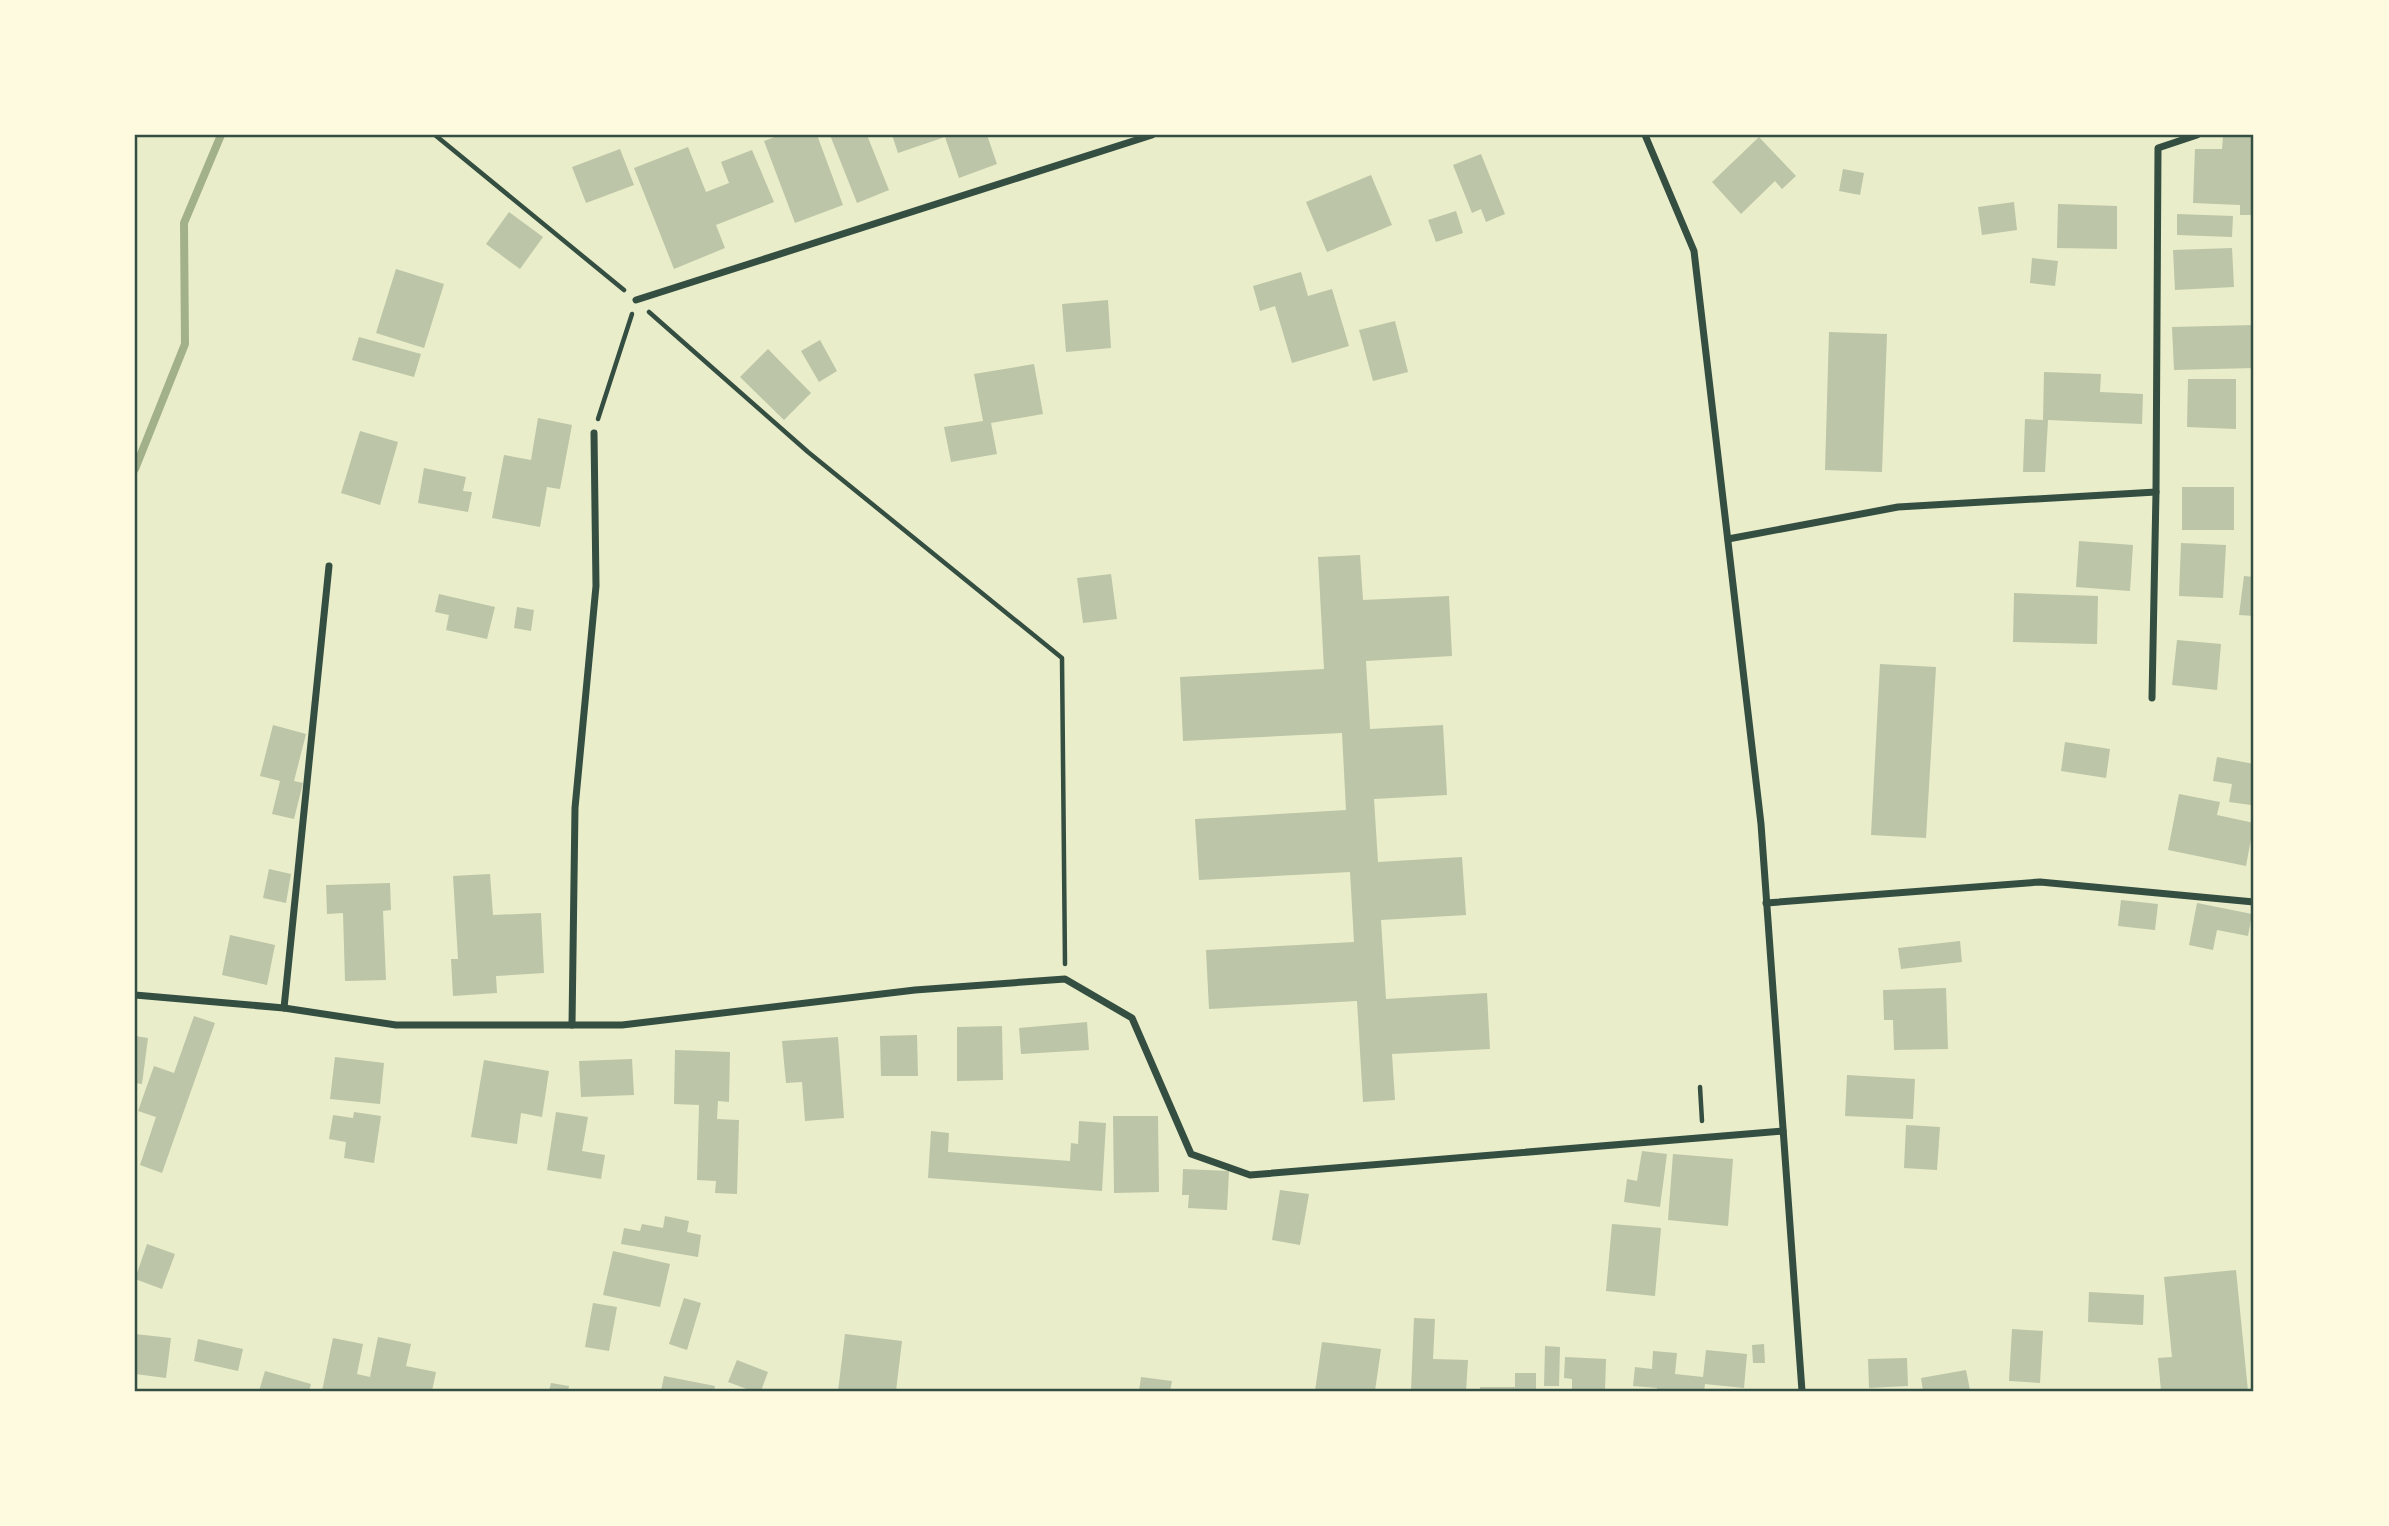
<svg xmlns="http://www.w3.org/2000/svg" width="2389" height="1526" viewBox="0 0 2389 1526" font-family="Lato,sans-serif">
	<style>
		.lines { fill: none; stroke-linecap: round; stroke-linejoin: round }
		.stream { stroke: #a3b18a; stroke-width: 8 }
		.building { fill: #bcc5a7 }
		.path { stroke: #344e41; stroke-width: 4.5 }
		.minor { stroke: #344e41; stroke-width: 7 }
		.neatline { fill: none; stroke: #344e41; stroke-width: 2.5 }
	</style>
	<rect width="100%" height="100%" fill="#e9edc9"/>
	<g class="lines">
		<!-- stream -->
		<path class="stream" d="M135,469L185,344L184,223L221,135"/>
	</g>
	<!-- building -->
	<g class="building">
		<path d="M780,135H817L843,205L795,223L764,141Z"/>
		<path d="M830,135H867L889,190L857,203Z"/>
		<path d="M892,135H987L997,164L959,178L945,137L898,153Z"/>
		<path d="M2223,136L2254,137V215H2240V205L2193,203L2195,149H2222Z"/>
		<path d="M1759,137L1796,176L1782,189L1775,181L1741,214L1712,182Z"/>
		<path d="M688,147L706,192L729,183L721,162L752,150L774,202L716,225L725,248L674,269L634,168Z"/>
		<path d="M620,149L634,185L586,203L572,167Z"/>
		<path d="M1481,154L1505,214L1486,222L1481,209L1472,213L1453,165Z"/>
		<path d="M1843,169L1864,173L1860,195L1839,191Z"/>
		<path d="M1371,175L1392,225L1327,252L1306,202Z"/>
		<path d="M2014,202L2017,230L1982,235L1978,207Z"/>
		<path d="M2058,204L2117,206V249L2057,248Z"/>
		<path d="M1456,211L1463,233L1436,242L1428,220Z"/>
		<path d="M509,212L543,237L520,269L486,244Z"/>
		<path d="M2177,214L2233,216L2232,237L2177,235Z"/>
		<path d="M2232,248L2234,287L2175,290L2173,250Z"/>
		<path d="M2032,258L2058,261L2055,286L2030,283Z"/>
		<path d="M396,269L444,284L424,348L376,333Z"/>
		<path d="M1301,272L1308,296L1332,289L1349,346L1292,363L1275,306L1260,311L1253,286Z"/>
		<path d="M1108,300L1111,348L1066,352L1062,304Z"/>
		<path d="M1395,321L1408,372L1373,381L1359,330Z"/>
		<path d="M2254,325V368L2174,370L2172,327Z"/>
		<path d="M1829,332L1887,334L1882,472L1825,470Z"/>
		<path d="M359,337L421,354L414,377L352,360Z"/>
		<path d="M820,340L837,371L819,382L801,351Z"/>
		<path d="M768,349L811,393L784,420L740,377Z"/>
		<path d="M1034,364L1043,414L991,423L997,454L951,462L944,427L983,421L974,374Z"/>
		<path d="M2044,372L2101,374L2100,392L2143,394L2142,424L2048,420L2045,472H2023L2025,419L2043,420Z"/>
		<path d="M2188,379H2236V429L2187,427Z"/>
		<path d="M538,418L572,425L560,489L547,487L540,527L492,518L504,455L531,460Z"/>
		<path d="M360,431L398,442L380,505L341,493Z"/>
		<path d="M424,468L466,477L463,491L472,492L468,512L418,503Z"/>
		<rect x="2182" y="487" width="52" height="43"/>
		<path d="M2079,541L2133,545L2130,591L2076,587Z"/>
		<path d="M2181,543L2226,545L2223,598L2179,596Z"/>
		<path d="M1360,555L1363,600L1449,596L1452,656L1366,661L1370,729L1443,725L1447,795L1374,799L1378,862L1462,857L1466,915L1381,920L1386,999L1487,993L1490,1049L1392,1054L1395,1100L1363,1102L1357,1001L1209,1009L1206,950L1354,942L1350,872L1199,880L1195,819L1346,810L1342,733L1183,741L1180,677L1324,669L1318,557Z"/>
		<path d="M1111,574L1117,619L1083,623L1077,578Z"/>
		<path d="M2244,576L2254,577V616L2239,615Z"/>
		<path d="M2014,593L2098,596L2097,644L2013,642Z"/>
		<path d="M439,594L495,607L487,639L446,630L449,615L435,612Z"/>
		<path d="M517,607L534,610L531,631L514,628Z"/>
		<path d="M2177,640L2221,644L2217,690L2172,685Z"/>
		<path d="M1880,664L1936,667L1926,838L1871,835Z"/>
		<path d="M273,725L306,734L294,781L303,783L294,819L272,814L280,781L260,776Z"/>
		<path d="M2065,742L2110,749L2106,778L2061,771Z"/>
		<path d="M2217,757L2254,764L2251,805L2229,802L2232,784L2213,781Z"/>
		<path d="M2179,794L2220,802L2217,815L2254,823L2246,866L2168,850Z"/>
		<path d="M269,869L291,874L286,903L263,898Z"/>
		<path d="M490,874L493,915L541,913L544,973L496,976L497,993L453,996L451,959H458L453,876Z"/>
		<path d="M390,883L391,910L383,911L386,980L345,981L343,913L327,914L326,885Z"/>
		<path d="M2121,900L2158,904L2155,930L2118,926Z"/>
		<path d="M2197,903L2252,914L2248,936L2217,930L2213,950L2189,945Z"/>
		<path d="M230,935L275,945L267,985L222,975Z"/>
		<path d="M1960,941L1962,962L1901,969L1898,948Z"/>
		<path d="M1946,988L1948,1049L1894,1050L1893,1020H1884L1883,990Z"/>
		<path d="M194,1016L215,1023L162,1173L140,1165L156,1117L138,1111L154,1066L174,1073Z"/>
		<path d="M1087,1022L1089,1050L1021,1054L1019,1028Z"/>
		<path d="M1002,1026L1003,1080L957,1081V1027Z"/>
		<path d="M917,1035L918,1076H881L880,1036Z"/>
		<path d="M135,1036L148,1038L142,1084L135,1083Z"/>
		<path d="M838,1037L844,1118L805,1121L802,1082L786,1083L782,1041Z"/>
		<path d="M675,1050L730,1052L729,1102L718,1101L717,1119L739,1120L737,1194L715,1193L716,1181L697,1180L699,1105L674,1104Z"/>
		<path d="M335,1057L384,1063L380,1104L330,1099Z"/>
		<path d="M632,1059L634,1095L581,1097L579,1061Z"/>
		<path d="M484,1060L549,1071L542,1117L521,1113L517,1144L471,1137Z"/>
		<path d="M1847,1075L1915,1079L1913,1119L1845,1116Z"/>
		<path d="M354,1112L381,1116L374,1163L344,1158L346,1142L329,1139L333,1115L353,1118Z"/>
		<path d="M556,1112L588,1117L582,1151L605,1155L601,1179L547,1170Z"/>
		<path d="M1113,1116H1158L1159,1192L1114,1193Z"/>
		<path d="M1079,1121L1106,1123L1102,1191L928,1178L931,1131L949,1133L948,1152L1070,1161L1071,1143L1078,1144Z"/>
		<path d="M1906,1125L1940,1127L1937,1170L1904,1168Z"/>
		<path d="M1642,1151L1667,1154L1660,1207L1624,1202L1627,1179L1637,1181Z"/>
		<path d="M1673,1154L1733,1159L1728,1226L1668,1220Z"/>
		<path d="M1183,1169L1229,1171L1227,1210L1188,1208L1189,1195H1182Z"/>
		<path d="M1280,1190L1309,1194L1300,1245L1272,1240Z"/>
		<path d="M665,1216L689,1221L687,1232L701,1235L698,1257L621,1244L624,1228L640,1231L642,1224L663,1228Z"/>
		<path d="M1612,1224L1661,1228L1655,1296L1606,1291Z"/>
		<path d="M147,1244L175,1254L162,1289L135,1279Z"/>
		<path d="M613,1251L670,1264L660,1307L603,1295Z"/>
		<path d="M2236,1270L2248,1391H2161L2158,1358L2172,1357L2164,1277Z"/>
		<path d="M2089,1292L2144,1295L2143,1325L2088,1322Z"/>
		<path d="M684,1298L701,1303L687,1350L669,1344Z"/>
		<path d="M593,1303L617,1307L609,1351L585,1347Z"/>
		<path d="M1414,1318L1435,1319L1433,1359L1468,1360L1466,1391H1411Z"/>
		<path d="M2012,1329L2043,1331L2040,1383L2009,1381Z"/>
		<path d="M135,1334L171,1338L166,1378L135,1374Z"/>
		<path d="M845,1334L902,1341L896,1391H838Z"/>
		<path d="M378,1337L411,1344L406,1366L436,1372L432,1391H322L333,1338L363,1344L357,1374L370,1377Z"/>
		<path d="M198,1339L243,1349L238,1371L194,1361Z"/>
		<path d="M1322,1342L1381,1349L1375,1391H1315Z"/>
		<path d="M1764,1344L1765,1363H1753L1752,1345Z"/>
		<path d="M1545,1346L1560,1347L1559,1386H1544Z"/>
		<path d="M1706,1350L1747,1354L1744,1388L1705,1384L1704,1391H1657V1388L1633,1386L1635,1367L1652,1369L1653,1351L1677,1353L1675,1374L1703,1377Z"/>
		<path d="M1565,1357L1606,1359L1605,1391H1572V1379L1564,1378Z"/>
		<path d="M1907,1358L1908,1386L1869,1388L1868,1359Z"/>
		<path d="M737,1360L768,1372L761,1391H752L728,1382Z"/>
		<path d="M1966,1370L1970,1390L1923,1391L1921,1378Z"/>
		<path d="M265,1371L311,1384L309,1391H259Z"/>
		<path d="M1515,1373H1536V1391H1480V1387H1515Z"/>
		<path d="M664,1376L715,1386L714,1391H661Z"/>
		<path d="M1141,1377L1172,1381L1170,1391H1139Z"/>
		<path d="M551,1383L569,1386L568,1391H549Z"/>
	</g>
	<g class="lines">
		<!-- path -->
		<g class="path">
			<path d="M435,135L624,290"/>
			<path d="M649,312L808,452L1062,658L1065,964"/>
			<path d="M598,419L632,314"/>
			<path d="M1700,1087L1702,1121"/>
		</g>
		<!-- minor -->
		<g class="minor">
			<path d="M1645,135L1694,251L1761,824L1802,1391"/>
			<path d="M636,300L1152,135"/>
			<path d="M2156,492L2158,148L2197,135"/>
			<path d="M1728,539L1898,507L2156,492L2152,698"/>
			<path d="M329,566L284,1008L396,1025H622L915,990L1065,979L1132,1018L1191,1154L1250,1175L1783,1131"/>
			<path d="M1766,903L2040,882L2254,902"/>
			<path d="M135,995L284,1008"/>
			<path d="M572,1025L575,808L596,586L594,433"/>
		</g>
	</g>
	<!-- border -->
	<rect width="2389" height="1526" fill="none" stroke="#fefae0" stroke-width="273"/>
	<rect x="136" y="136" width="2116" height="1254" class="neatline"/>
</svg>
